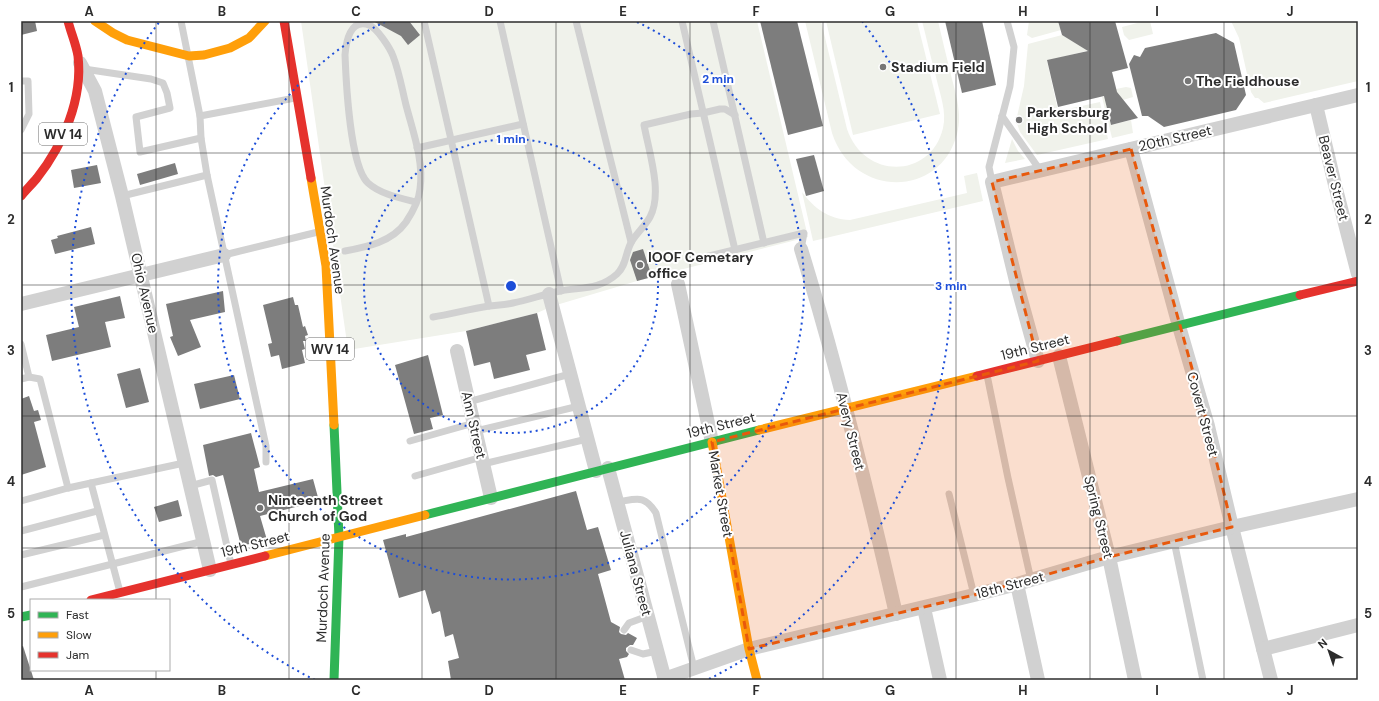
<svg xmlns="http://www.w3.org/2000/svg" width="1379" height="701" viewBox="0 0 1379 701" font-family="'DM Sans',sans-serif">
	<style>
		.green { fill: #f0f2eb }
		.building { fill: #7d7d7d }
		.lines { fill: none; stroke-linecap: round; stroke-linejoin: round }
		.lane { stroke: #d1d1d1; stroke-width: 7 }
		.street { stroke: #d1d1d1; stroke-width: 14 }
		.fast { stroke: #30b455; stroke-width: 9 }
		.slow { stroke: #ff9f0a; stroke-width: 9 }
		.jam { stroke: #e5322d; stroke-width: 9 }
		.marked { fill: #e8590c; fill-opacity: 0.2; stroke: #e8590c; stroke-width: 3; stroke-dasharray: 8 5; stroke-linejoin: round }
		.grid { fill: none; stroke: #2c2c2c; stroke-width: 1; stroke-opacity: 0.55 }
		.ring { fill: none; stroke: #1d4ed8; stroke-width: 2; stroke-dasharray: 2 4 }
		.poi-dot { fill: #767676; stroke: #fff; stroke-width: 1.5 }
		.labels { text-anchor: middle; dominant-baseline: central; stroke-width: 4; stroke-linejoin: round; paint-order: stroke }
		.shield { fill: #fff; stroke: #6b6b6b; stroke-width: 1 }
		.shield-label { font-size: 13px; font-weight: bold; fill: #2c2c2c }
		.poi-label { font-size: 14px; font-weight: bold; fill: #2c2c2c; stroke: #fff; text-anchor: start }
		.street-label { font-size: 14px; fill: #2c2c2c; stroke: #fff }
		.centre { fill: #1d4ed8; stroke: #fff; stroke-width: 2 }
		.ring-label { font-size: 12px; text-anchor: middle; font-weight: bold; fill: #1d4ed8; stroke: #fff; stroke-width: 4; stroke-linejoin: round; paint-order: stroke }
		.neatline { fill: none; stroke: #2c2c2c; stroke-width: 1.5 }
		.grid-label { font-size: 13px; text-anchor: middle; font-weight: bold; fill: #2c2c2c }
	</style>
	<rect width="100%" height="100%" fill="#fff"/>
	<!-- green -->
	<g class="green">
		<path d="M301,21H757L808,237L637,281L553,306L537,313L466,331L348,350Z"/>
		<path d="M805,21H821L847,129C864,180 931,179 943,128C947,112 940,94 936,77C931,59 927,40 922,21H938C942,38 946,55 950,71C955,92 963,113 957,134C940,199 853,198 832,133Z"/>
		<path d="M826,21H917L940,114L853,135Z"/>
		<path d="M1029,21H1058L1061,30L1032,38L1027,35Z"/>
		<path d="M1145,21H1150L1153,34L1129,40L1124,35L1122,27Z"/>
		<path d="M1231,21H1358V81L1264,103L1258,98H1255L1251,92L1239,38Z"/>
		<path d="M1062,35L1079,45L1106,46L1047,61L1058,111L1100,102L1108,139L1037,155L1020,132L1016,121L1024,86L1028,44Z"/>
		<path d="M1126,87L1131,88L1133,97L1106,105L1111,125L1131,120L1133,133L1112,138L1102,97L1116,93V89Z"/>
		<path d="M1012,139L1018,151L1025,159L1005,163Z"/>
		<path d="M977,173L983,201L813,241L802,192C814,208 828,219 850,220L967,193L964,176Z"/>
	</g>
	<!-- building -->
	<g class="building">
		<path d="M21,21H35L37,31L21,35Z"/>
		<path d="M373,21H409L420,35L408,45L401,36Z"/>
		<path d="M760,21H797L823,126L788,135Z"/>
		<path d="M945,21H982L996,85L962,93Z"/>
		<path d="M1058,21H1115L1128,68L1112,72L1117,92L1138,118L1111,125L1104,96L1058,107L1047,60L1088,51L1062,35Z"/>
		<path d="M1216,33L1234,43L1246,95L1236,110L1164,127L1148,116H1142L1129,64L1134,55L1140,57L1145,48Z"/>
		<path d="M814,155L824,191L806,196L796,159Z"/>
		<path d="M175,163L178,174L140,185L137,174Z"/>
		<path d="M97,165L101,183L74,188L71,170Z"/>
		<path d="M91,227L95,244L55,254L51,240L58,238L57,236Z"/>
		<path d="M643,249L652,277L637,281L630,260L633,252Z"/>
		<path d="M223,291L225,312L190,320L201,347L178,356L170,337L173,336L166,304Z"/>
		<path d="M120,296L125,318L105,322L111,347L52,361L46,335L79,327L74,307Z"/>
		<path d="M293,297L295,305H298L303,327L305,326L308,335L305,336L306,341H303L305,349L302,350L305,363L282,369L279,355L271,357L268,344L272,343L263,305Z"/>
		<path d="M537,313L546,350L526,355L530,370L494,379L490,362L474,366L466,331Z"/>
		<path d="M428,355L443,415L430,418L433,429L414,434L395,365Z"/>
		<path d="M140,368L149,402L126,408L117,374Z"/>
		<path d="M234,375L240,399L200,409L194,384Z"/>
		<path d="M29,396L34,411L38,410L41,420L34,422L46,467L21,475V399Z"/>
		<path d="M251,433L260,467L254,469L259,492L313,479L319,501L260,516L267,540L241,546L223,475L216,477L213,475L209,476L203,445Z"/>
		<path d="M576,491L587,530L598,527L611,570L598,574L611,622L620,627L619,632L621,634L626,635L628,633L637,638L633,645H630L626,648V651L629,654L627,657L619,659L625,680H451L448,661L459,658L453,634L445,637L440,611L432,614L425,590L399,598L383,540L406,534V537Z"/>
		<path d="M178,500L182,516L159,522L154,507Z"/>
		<path d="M23,646L34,680H21V647Z"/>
	</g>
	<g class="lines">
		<!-- lane -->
		<g class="lane">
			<path d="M181,21L200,116"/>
			<path d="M424,21L489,306"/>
			<path d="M500,21L561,291"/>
			<path d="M576,21L631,242"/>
			<path d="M682,21L735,250"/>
			<path d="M713,21L764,243"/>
			<path d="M84,69L151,79L163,83L167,93L170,108L136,117L140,152L201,138"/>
			<path d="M21,81H28L29,114L21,130"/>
			<path d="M1002,116L1040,170"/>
			<path d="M417,148L523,124"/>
			<path d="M992,182L989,167L1010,86L1014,47L1007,21"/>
			<path d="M122,196L207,175"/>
			<path d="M345,251C367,247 392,242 406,222C412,213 419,200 420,189C424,161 413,132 406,105C402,89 399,71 393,56C390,48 377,28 369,25C350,18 346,42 345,55C346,81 350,166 368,183C380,194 400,198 416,202"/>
			<path d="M224,255L318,232"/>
			<path d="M701,258L804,233L801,249"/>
			<path d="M433,317C451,314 470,309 489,306C497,305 505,305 513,303C529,300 544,294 560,291C582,287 599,290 617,274C627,265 625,252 632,241C637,233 645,226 650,217C663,193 649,152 644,125L691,114L703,113L720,109H725L735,115"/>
			<path d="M21,344L29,377"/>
			<path d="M987,375L1008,478L1031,580"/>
			<path d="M21,379L29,377L40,379L68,488"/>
			<path d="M468,402L570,374"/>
			<path d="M476,431L579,406"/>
			<path d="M410,441L474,423"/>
			<path d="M266,462V446L207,175L201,138L200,116L295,98"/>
			<path d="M483,464L587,439"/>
			<path d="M415,476L482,457"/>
			<path d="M190,486L212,480L231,564"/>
			<path d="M949,494L974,595"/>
			<path d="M21,501L68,488L91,483"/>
			<path d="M617,502C637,499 644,494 656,513L694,668"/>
			<path d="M21,531L97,511"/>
			<path d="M1174,541L1203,680"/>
			<path d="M21,555L104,535"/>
			<path d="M21,587L204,541"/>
			<path d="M120,592L91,483L184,463"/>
			<path d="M624,630L629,623L648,616"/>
			<path d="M631,650L643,654L657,651"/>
		</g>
		<!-- street -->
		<g class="street">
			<path d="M80,63L95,91L122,196L210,570"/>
			<path d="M1316,105L1335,185L1358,274"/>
			<path d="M1131,149L1179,326L1208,426L1232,527L1271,680"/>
			<path d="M801,249C838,369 868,492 896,614"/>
			<path d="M678,284L712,442"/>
			<path d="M549,294L596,471"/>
			<path d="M21,304L224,255"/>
			<path d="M457,351L491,498"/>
			<path d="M1059,356L1109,557L1135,680"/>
			<path d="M1038,361L1017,285L992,182L1358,95"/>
			<path d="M608,468L665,680"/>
			<path d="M1017,584L1038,680"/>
			<path d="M924,608L940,680"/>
			<path d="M1263,649L1358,625"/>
			<path d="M664,679L749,649L974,595L1017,584L1109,557L1232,527L1358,499"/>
		</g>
		<!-- fast -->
		<g class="fast">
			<path d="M1117,341L1300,295"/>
			<path d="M334,425L339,537L334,680"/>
			<path d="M425,515L759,430"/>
			<path d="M21,617L31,615"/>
		</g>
		<!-- slow -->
		<g class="slow">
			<path d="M95,21L113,33L127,40L189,56L204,55L230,48L249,38L265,21"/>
			<path d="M311,178L326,266L334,425"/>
			<path d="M759,430L977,376"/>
			<path d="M712,442L749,649L757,680"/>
			<path d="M265,556L425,515"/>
		</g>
		<!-- jam -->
		<g class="jam">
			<path d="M284,21L311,178"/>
			<path d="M21,196C26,190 32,184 37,178C63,145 83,99 78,56C76,44 71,33 68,21"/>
			<path d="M1300,295L1358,281"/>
			<path d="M977,376L1117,341"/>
			<path d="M91,600L265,556"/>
		</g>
	</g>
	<!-- marked area -->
	<path class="marked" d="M1131,149L1208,426L1232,527L1109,557L974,595L749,649L712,442L1038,361L992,182Z"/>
	<!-- grid -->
	<path class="grid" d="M156,21V600M289,21V680M422,21V680M556,21V680M690,21V680M823,21V680M956,21V680M1090,21V680M1224,21V680M21,153H1358M21,285H1358M21,416H1358M21,548H1358M156,670V680"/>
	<!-- distance rings -->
	<g class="ring">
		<circle cx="511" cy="286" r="147"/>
		<path d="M637 22A293 293 0 1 1 385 22"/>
		<path d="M315 680A440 440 0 0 1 160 21M862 21A440 440 0 0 1 707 680"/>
	</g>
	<!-- markers -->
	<g class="poi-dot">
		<circle cx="883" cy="67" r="4"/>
		<circle cx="1188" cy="81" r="4"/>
		<circle cx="1019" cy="120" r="4"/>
		<circle cx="640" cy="265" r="4"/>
		<circle cx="260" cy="508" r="4"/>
	</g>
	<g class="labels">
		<!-- shield labels -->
		<g class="shield">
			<rect x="39" y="123" width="48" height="22" rx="3"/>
			<rect x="306" y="338" width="48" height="22" rx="3"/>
		</g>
		<g class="shield-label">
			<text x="63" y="134">WV 14</text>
			<text x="330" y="349">WV 14</text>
		</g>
		<!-- poi labels -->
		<g class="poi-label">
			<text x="891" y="67">Stadium Field</text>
			<text x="1196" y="81">The Fieldhouse</text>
			<text x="1027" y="112">Parkersburg<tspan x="1027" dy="16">High School</tspan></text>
			<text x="648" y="257">IOOF Cemetary<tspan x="648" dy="16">office</tspan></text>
			<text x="268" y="500">Ninteenth Street<tspan x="268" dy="16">Church of God</tspan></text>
		</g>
		<!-- street labels -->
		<g class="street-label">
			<text transform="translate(1175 138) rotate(-13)">20th Street</text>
			<text transform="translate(1334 178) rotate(76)">Beaver Street</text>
			<text transform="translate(333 240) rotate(82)">Murdoch Avenue</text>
			<text transform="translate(145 293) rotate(77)">Ohio Avenue</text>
			<text transform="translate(1035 347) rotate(-14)">19th Street</text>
			<text transform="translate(1203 414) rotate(75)">Covert Street</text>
			<text transform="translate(474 425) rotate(77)">Ann Street</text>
			<text transform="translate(721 425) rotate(-14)">19th Street</text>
			<text transform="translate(851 431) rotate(76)">Avery Street</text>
			<text transform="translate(721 494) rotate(80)">Market Street</text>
			<text transform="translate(1099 517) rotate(76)">Spring Street</text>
			<text transform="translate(255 544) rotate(-14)">19th Street</text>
			<text transform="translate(636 573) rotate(75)">Juliana Street</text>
			<text transform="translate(1010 585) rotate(-15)">18th Street</text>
			<text transform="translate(323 588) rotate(-88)">Murdoch Avenue</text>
		</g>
	</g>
	<circle cx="511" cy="286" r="6" class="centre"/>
	<g class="ring-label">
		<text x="718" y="83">2 min</text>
		<text x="511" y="143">1 min</text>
		<text x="951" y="290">3 min</text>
	</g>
	<!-- border -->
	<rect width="1379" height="701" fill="none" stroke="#ffffff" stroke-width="44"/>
	<!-- legend -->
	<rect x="30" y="599" width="140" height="72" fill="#ffffff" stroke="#ababab"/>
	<rect x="38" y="612" width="20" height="6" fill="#30b455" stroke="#ababab"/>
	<text x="66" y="619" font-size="12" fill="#2c2c2c">Fast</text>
	<rect x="38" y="632" width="20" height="6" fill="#ff9f0a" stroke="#ababab"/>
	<text x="66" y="639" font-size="12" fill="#2c2c2c">Slow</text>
	<rect x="38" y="652" width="20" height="6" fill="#e5322d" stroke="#ababab"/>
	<text x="66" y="659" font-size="12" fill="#2c2c2c">Jam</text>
	<!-- north arrow -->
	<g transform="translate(1329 651) rotate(320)" stroke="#ffffff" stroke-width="3" paint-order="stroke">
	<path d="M0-3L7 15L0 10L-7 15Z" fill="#2c2c2c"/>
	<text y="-6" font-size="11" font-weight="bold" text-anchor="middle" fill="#2c2c2c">N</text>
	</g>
	<rect x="22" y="22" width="1335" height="657" class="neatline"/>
	<g class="grid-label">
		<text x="89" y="16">A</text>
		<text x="222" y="16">B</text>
		<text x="356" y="16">C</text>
		<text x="489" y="16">D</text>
		<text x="623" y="16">E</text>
		<text x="756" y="16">F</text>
		<text x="890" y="16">G</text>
		<text x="1023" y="16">H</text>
		<text x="1157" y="16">I</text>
		<text x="1290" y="16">J</text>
		<text x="11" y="92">1</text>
		<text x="1368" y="92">1</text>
		<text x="11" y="224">2</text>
		<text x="1368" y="224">2</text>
		<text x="11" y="355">3</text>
		<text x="1368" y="355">3</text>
		<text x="11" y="486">4</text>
		<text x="1368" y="486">4</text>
		<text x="11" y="618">5</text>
		<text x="1368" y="618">5</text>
		<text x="89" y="695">A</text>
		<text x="222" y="695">B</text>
		<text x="356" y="695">C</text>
		<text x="489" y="695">D</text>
		<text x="623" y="695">E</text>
		<text x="756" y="695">F</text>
		<text x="890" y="695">G</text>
		<text x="1023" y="695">H</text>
		<text x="1157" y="695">I</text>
		<text x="1290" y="695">J</text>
	</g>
</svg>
